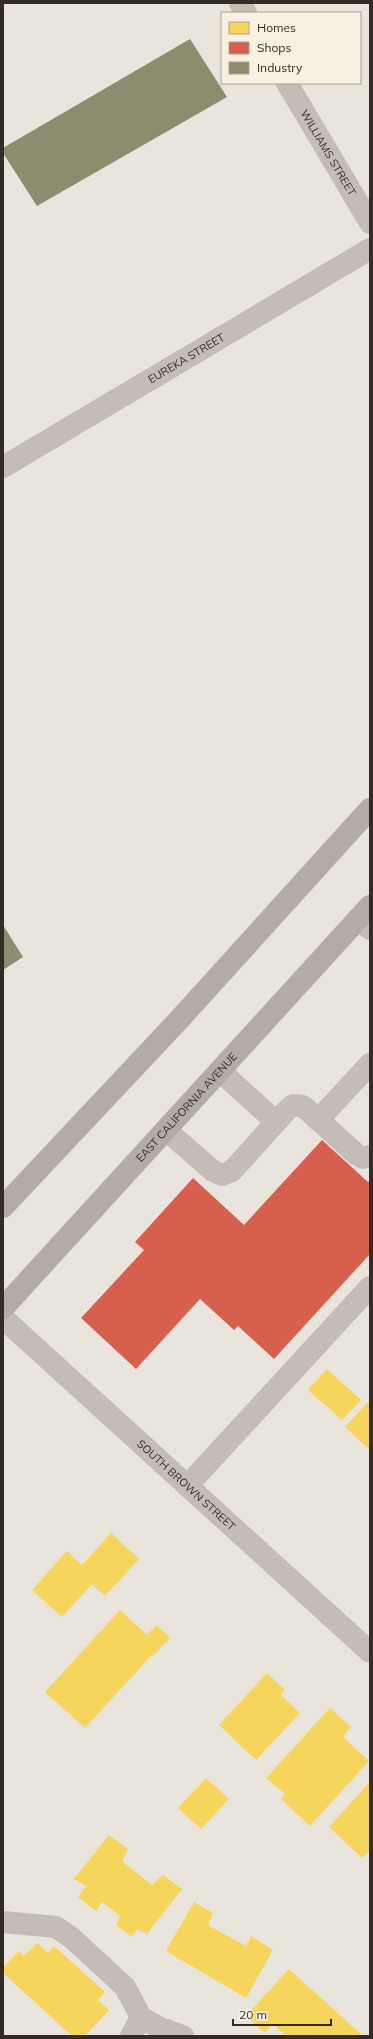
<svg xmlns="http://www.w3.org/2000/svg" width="373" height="2039" viewBox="0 0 373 2039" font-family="Mulish,sans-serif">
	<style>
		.homes { fill: #f6d55c }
		.shops { fill: #d6604d }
		.industry { fill: #8c8c6e }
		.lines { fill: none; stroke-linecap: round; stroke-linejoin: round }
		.minor { stroke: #c3bdb6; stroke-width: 22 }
		.major { stroke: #b2aca5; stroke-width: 22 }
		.labels { text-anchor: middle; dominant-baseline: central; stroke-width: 4; stroke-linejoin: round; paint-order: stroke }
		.street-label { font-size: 11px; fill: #332b25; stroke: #f8f1e2 }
	</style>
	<rect width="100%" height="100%" fill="#eae5dc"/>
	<!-- homes -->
	<g class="homes">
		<path d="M327,1369L361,1400L342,1420L308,1390Z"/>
		<path d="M368,1402L370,1404V1450L345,1427Z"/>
		<path d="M111,1533L139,1559L105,1596L92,1584L62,1617L32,1590L67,1551L82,1565Z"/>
		<path d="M120,1610L147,1635L157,1625L170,1638L153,1656L152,1655L85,1728L45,1692Z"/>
		<path d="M267,1673L285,1690L281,1695L300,1713L256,1760L219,1725Z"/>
		<path d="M330,1708L351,1727L343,1737L369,1761L310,1826L281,1799L285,1794L266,1778Z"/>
		<path d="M206,1778L229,1799L201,1829L178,1808Z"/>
		<path d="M368,1784L370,1785V1850L362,1858L329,1827Z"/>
		<path d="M109,1835L128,1849L122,1861L152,1885L163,1875L182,1889L147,1934L137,1929L132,1937L116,1925L120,1916L102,1902L96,1911L78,1897L86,1886L74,1879Z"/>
		<path d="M194,1902L213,1913L208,1925L246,1946L251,1936L273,1950L246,1998L166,1951Z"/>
		<path d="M37,1943L48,1953L54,1946L105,1992L98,2000L109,2010L85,2036H72L3,1973V1968L19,1951L24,1956Z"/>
		<path d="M289,1969L363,2036H286L273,2024L265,2033L246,2016Z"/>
	</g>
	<!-- shops -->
	<path class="shops" d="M322,1140L368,1182L370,1180V1254L274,1359L238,1326L234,1330L200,1299L136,1369L81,1318L144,1250L135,1242L193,1178L244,1225Z"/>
	<!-- industry -->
	<g class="industry">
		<path d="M190,39L227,97L37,206L3,153V148Z"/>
		<path d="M3,925L23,957L3,970Z"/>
	</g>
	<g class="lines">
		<!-- minor -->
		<g class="minor">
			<path d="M240,3L246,13"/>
			<path id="s1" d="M287,83L370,223"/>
			<path id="s2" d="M3,467L370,249"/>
			<path d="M358,919L370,929"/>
			<path d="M220,1071L276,1122"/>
			<path d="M318,1120L370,1064"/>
			<path d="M166,1130L213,1171L222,1175L232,1171L286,1111L293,1105L303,1106L356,1154L363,1158L370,1156"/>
			<path id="s3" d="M3,1318L370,1652"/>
			<path d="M187,1486L370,1287"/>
			<path d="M3,1922L56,1927L73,1939L125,1987L141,2017"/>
			<path d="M141,2017L158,2027L183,2036"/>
			<path d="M131,2036L141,2017"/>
		</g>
		<!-- major -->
		<g class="major">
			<path d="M3,1207L176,1023L370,809"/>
			<path id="s4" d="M3,1308L370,906"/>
		</g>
	</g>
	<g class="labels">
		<!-- street labels -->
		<g class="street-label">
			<text stroke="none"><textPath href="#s1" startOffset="81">WILLIAMS STREET</textPath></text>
			<text stroke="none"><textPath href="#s2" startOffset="213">EUREKA STREET</textPath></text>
			<text stroke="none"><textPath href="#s4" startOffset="272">EAST CALIFORNIA AVENUE</textPath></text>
			<text stroke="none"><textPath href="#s3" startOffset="248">SOUTH BROWN STREET</textPath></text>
		</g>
	</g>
	<!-- border -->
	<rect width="373" height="2039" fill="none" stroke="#332b25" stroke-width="8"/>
	<!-- legend -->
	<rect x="221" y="12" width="140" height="72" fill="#f8f1e2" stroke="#a9a296"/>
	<rect x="229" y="22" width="20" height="12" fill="#f6d55c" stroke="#a9a296"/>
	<text x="257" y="32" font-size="12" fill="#332b25">Homes</text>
	<rect x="229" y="42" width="20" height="12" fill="#d6604d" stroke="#a9a296"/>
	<text x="257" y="52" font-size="12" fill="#332b25">Shops</text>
	<rect x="229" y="62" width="20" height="12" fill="#8c8c6e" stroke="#a9a296"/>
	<text x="257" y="72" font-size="12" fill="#332b25">Industry</text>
	<!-- scale -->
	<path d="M233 2019v6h98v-6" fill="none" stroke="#332b25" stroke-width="2"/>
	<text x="239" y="2019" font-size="12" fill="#332b25" stroke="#f8f1e2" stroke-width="3" paint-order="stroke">20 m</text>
</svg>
